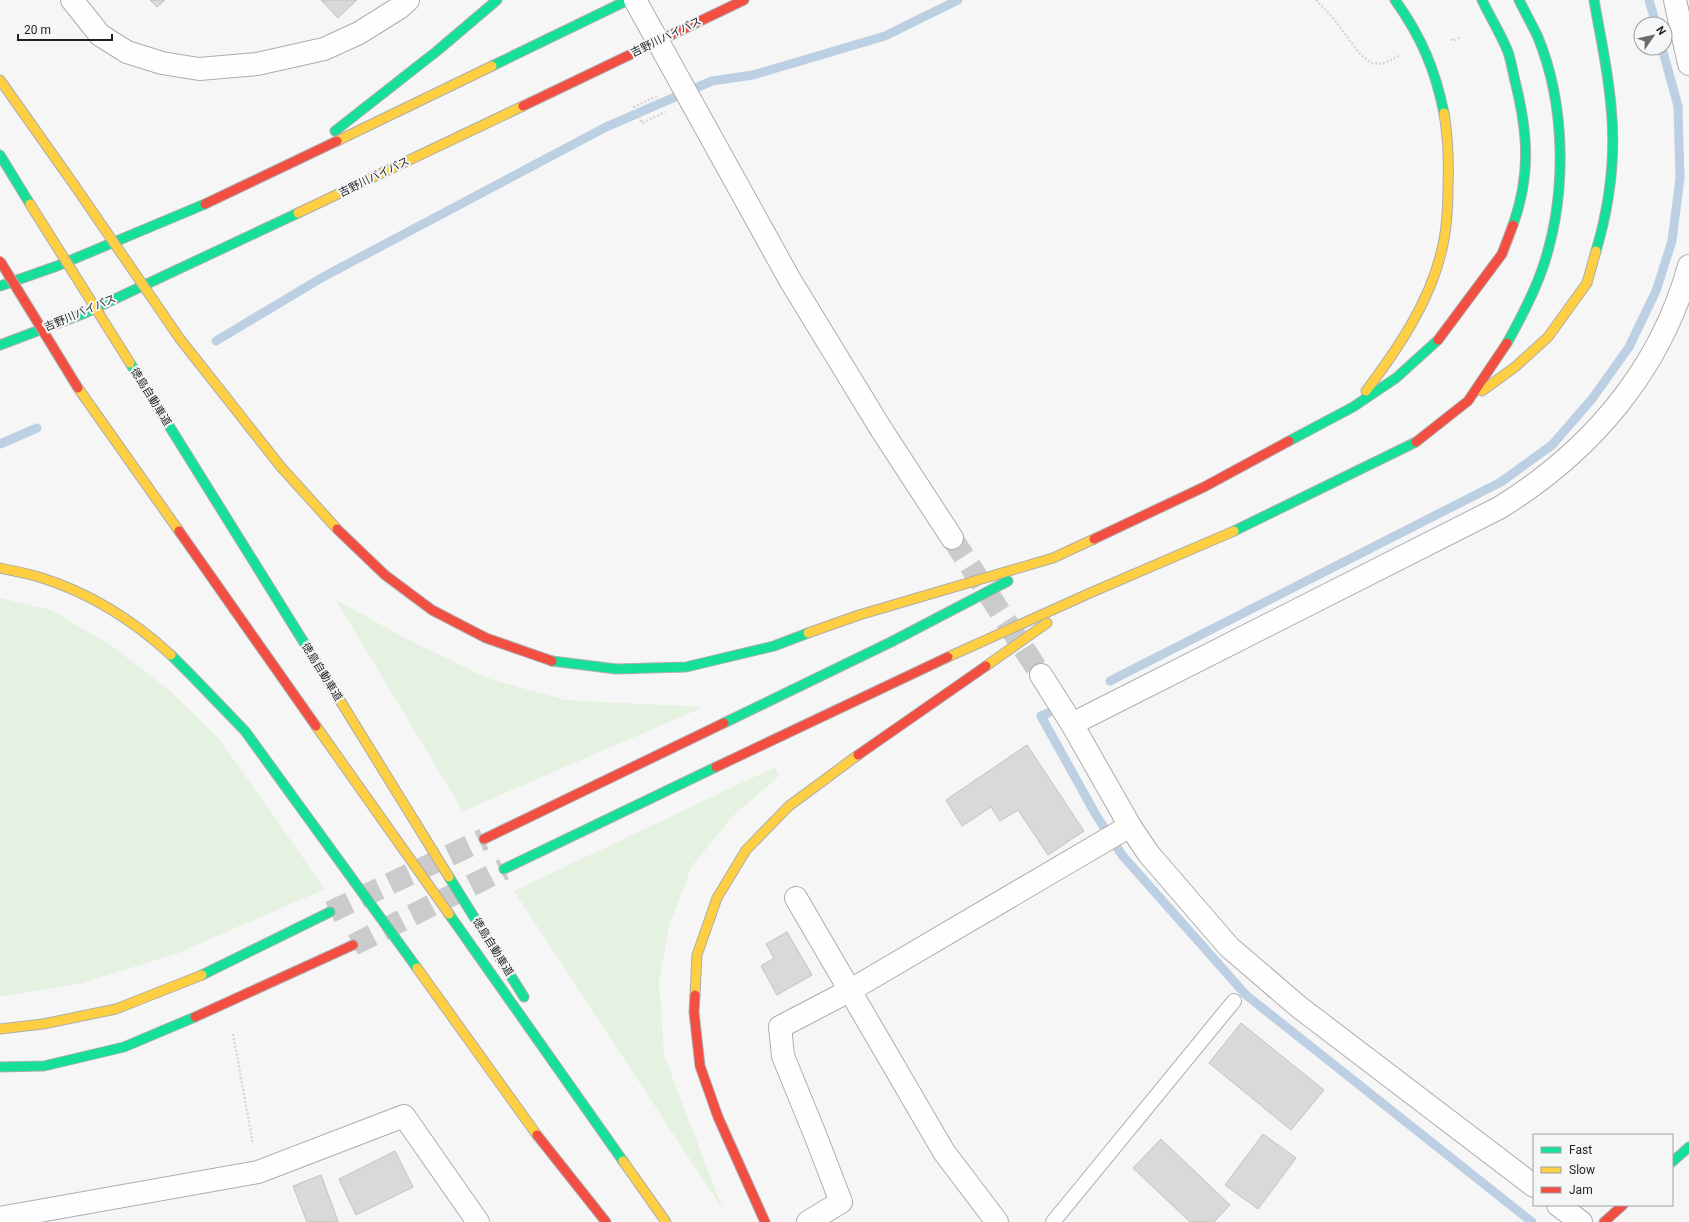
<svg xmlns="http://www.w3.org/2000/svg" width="1689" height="1222" viewBox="0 0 1689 1222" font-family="Roboto,'Noto Sans JP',sans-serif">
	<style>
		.green { fill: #e5f2e2 }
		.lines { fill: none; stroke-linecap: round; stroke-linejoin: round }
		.stream { stroke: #bdcfe2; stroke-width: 9 }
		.building { fill: #d9d9d9; stroke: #c2c2c3 }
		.street-tunnel { stroke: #cbcbcc; stroke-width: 22; stroke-dasharray: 22 11; stroke-linecap: butt }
		.highway-tunnel { stroke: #cbcbcc; stroke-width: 22; stroke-dasharray: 22 11; stroke-linecap: butt }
		.lane-casing { stroke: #adadae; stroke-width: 16 }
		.street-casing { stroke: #adadae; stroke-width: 24 }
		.fast-casing { stroke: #adadae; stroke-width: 11 }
		.slow-casing { stroke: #adadae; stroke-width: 11 }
		.jam-casing { stroke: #adadae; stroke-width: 11 }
		.path { stroke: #d7d7d8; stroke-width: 2.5; stroke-dasharray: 2 2; stroke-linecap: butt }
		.lane { stroke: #fefefe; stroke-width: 14 }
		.street { stroke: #fefefe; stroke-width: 22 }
		.fast { stroke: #16e098; stroke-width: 9 }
		.slow { stroke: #ffcf43; stroke-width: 9 }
		.jam { stroke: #f24e42; stroke-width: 9 }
		.street-bridge-casing { stroke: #adadae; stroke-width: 24; stroke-linecap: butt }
		.slow-bridge-casing { stroke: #adadae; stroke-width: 11; stroke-linecap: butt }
		.jam-bridge-casing { stroke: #adadae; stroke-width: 11; stroke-linecap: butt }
		.street-bridge { stroke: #fefefe; stroke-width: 22 }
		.slow-bridge { stroke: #ffcf43; stroke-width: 9 }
		.jam-bridge { stroke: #f24e42; stroke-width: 9 }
		.labels { text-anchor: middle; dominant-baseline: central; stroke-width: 4; stroke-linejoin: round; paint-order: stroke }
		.street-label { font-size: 11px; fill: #1f2020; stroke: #f5f6f8 }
	</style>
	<rect width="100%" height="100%" fill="#f6f6f7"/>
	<!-- green -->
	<g class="green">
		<path d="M0,598L51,610L112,646L168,689L220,740L325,889L176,954L79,984L0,997Z"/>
		<path d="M335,599L401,636L487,678L565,700L704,707L463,811Z"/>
		<path d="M775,767L779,776L733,816L692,866L670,923L659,980L664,1055L723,1210L514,891Z"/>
	</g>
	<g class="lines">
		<!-- stream -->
		<g class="stream">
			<path d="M1649,0L1656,24"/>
			<path d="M216,341L323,277L606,127L712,81L753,75L885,36L958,0"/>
			<path d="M0,444L37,428"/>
			<path d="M1110,681L1501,482L1552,445L1592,399L1629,347L1656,291L1672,241L1680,178L1678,106L1662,48"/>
			<path d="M1048,713L1041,716L1096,815L1122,855L1246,995L1532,1222"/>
		</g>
	</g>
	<!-- building -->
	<g class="building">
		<path d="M150,0H165L157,7Z"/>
		<path d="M321,0H357L338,18Z"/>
		<path d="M1027,745L1084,831L1048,855L1018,810L1000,821L991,807L962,826L946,800Z"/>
		<path d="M787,932L812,975L777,995L761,966L774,958L766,944Z"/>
		<path d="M1241,1023L1324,1090L1291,1130L1209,1063Z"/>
		<path d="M1263,1134L1296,1158L1258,1209L1225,1185Z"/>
		<path d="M1161,1139L1230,1205L1214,1222H1190L1133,1168Z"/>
		<path d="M395,1151L413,1187L356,1215L339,1179Z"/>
		<path d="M321,1175L338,1221L336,1222H307L293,1186Z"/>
	</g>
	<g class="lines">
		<!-- street-tunnel -->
		<path class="street-tunnel" d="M952,538L1041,675"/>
		<!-- highway-tunnel -->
		<g class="highway-tunnel">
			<path d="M330,912L484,839"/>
			<path d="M353,945L504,869"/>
		</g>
		<!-- lane casing -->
		<g class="lane-casing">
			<path id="lane" d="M1053,1222L1234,1001"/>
		</g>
		<!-- street casing -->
		<g class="street-casing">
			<g id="street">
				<path d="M72,0L100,35L127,52L162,63L199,69L257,64L324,49L359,33L399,8L408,0"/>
				<path d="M1675,0L1689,64"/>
				<path d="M881,429L952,538"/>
				<path d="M1041,675L1072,724L1130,826L1148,853L1229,947L1299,1007L1534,1186"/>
				<path d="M1072,724L1499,508C1590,452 1660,371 1689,266"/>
				<path d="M796,898L944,1152L997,1222"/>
				<path d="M1558,1205L1581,1222"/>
				<path d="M0,1218L258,1172L404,1116L478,1222"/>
				<path d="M808,1222L841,1202L816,1137L783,1056L780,1027L849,991L1130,826"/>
			</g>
		</g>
		<!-- fast casing -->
		<g class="fast-casing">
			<g id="fast">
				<path d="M1395,0C1421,36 1435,69 1444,113"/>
				<path d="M1482,0C1490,17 1501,34 1508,52C1511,61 1513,72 1515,81C1528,133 1531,174 1513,225"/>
				<path d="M1594,0C1600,35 1608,70 1611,106C1616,155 1610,204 1596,251"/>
				<path d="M492,66L628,0"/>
				<path d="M335,131L437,51L497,0"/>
				<path d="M0,155L30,204"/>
				<path d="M0,286L57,266L205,204"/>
				<path d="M1507,343C1521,318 1535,292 1544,264C1567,193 1566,104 1537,35C1531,23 1525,12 1519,0"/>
				<path d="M0,345L85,313L298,213"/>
				<path d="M130,363L341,702"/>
				<path d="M1289,441L1353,407L1396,378L1438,340"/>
				<path d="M1234,531L1416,442"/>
				<path d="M171,655L192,676L245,731L417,968"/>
				<path d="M552,661L616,669L686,667L774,646L808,633"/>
				<path d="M724,723L891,642L1008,581"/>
				<path d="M504,869L716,767"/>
				<path d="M449,877L524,997"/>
				<path d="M449,914L623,1161"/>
				<path d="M202,975L330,912"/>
				<path d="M0,1067L44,1066L124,1047L195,1017"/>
				<path d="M1672,1162L1689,1147"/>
			</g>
		</g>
		<!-- slow casing -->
		<g class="slow-casing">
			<g id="slow">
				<path d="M0,80L75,186"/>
				<path d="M337,141L492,66"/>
				<path d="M298,213L523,106"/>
				<path d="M180,339L281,467L337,529"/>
				<path d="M78,388L179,531"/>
				<path d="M1366,391C1397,350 1429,303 1441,253C1447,231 1448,208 1448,186C1449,162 1448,137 1444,113"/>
				<path d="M1482,391L1515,367L1548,337L1587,283L1596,251"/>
				<path d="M0,568C13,571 27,573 39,577C88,592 133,620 171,655"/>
				<path d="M808,633L859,615L1053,558L1094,539"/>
				<path d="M948,657L1090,593L1234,531"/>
				<path d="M986,666L1047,623"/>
				<path d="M341,702L449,877"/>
				<path d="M316,726L449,914"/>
				<path d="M417,968L537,1135"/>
				<path d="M695,995L697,955L717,898L746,850L789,806L858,755"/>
				<path d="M0,1029L43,1024L116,1009L202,975"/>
				<path d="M623,1161L666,1222"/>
			</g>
		</g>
		<!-- jam casing -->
		<g class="jam-casing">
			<g id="jam">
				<path d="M523,106L744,0"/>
				<path d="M205,204L337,141"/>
				<path d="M1438,340L1502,254L1513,225"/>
				<path d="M1416,442L1468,401L1507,343"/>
				<path d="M337,529L385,575L432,610L486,638L552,661"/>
				<path d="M179,531L316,726"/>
				<path d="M1094,539L1204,487L1289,441"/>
				<path d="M858,755L986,666"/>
				<path d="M716,767L948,657"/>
				<path d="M484,839L724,723"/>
				<path d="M695,995L694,1012L700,1066L718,1117L765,1222"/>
				<path d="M195,1017L353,945"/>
				<path d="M537,1135L606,1222"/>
				<path d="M1604,1222L1623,1205"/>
			</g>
		</g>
		<!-- path -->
		<g class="path">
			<path d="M1316,0L1333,18L1360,54L1371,63L1382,64L1399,56"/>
			<path d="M1451,39L1453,41L1461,37"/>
			<path d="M657,96L634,107L642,123L665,112"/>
			<path d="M233,1034L253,1144"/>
		</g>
		<!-- lane -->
		<use href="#lane" class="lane"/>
		<!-- street -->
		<use href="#street" class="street"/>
		<!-- fast -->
		<use href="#fast" class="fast"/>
		<!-- slow -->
		<use href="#slow" class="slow"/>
		<!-- jam -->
		<use href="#jam" class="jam"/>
		<!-- street-bridge casing -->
		<g class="street-bridge-casing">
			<path id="street-bridge" d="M635,0L790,280L881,429"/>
		</g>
		<!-- slow-bridge casing -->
		<g class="slow-bridge-casing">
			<g id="slow-bridge">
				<path d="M75,186L180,339"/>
				<path d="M30,204L130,363"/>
			</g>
		</g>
		<!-- jam-bridge casing -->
		<g class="jam-bridge-casing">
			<path id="jam-bridge" d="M0,261L78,388"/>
		</g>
		<!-- street-bridge -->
		<use href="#street-bridge" class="street-bridge"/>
		<!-- slow-bridge -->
		<use href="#slow-bridge" class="slow-bridge"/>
		<!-- jam-bridge -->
		<use href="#jam-bridge" class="jam-bridge"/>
	</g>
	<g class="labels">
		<!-- street labels -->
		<g class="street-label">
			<text transform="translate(666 37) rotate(-26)">吉野川バイパス</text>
			<text transform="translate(374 177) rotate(-26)">吉野川バイパス</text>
			<text transform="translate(80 313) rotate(-23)">吉野川バイパス</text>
			<text transform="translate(151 397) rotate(58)">徳島自動車道</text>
			<text transform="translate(322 672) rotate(58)">徳島自動車道</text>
			<text transform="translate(493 947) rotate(58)">徳島自動車道</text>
		</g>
	</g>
	<!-- legend -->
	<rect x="1533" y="1134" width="140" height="72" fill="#f5f6f8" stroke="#9fa0a2"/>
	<rect x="1541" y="1147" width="20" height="6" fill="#16e098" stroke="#9fa0a2"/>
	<text x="1569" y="1154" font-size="12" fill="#1f2020">Fast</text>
	<rect x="1541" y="1167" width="20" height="6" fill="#ffcf43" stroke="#9fa0a2"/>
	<text x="1569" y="1174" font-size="12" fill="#1f2020">Slow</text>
	<rect x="1541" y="1187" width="20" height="6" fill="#f24e42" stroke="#9fa0a2"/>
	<text x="1569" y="1194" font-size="12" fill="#1f2020">Jam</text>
	<!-- north arrow -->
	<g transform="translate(1653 36) rotate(56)"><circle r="19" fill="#f5f6f8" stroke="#9fa0a2"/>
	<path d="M0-3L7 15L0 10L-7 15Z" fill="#6a6b6b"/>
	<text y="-6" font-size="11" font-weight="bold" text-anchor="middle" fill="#1f2020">N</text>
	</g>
	<!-- scale -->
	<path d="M18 34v6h94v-6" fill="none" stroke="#1f2020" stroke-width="2"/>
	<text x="24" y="34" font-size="12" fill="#1f2020" stroke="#f5f6f8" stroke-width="3" paint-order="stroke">20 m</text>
</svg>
